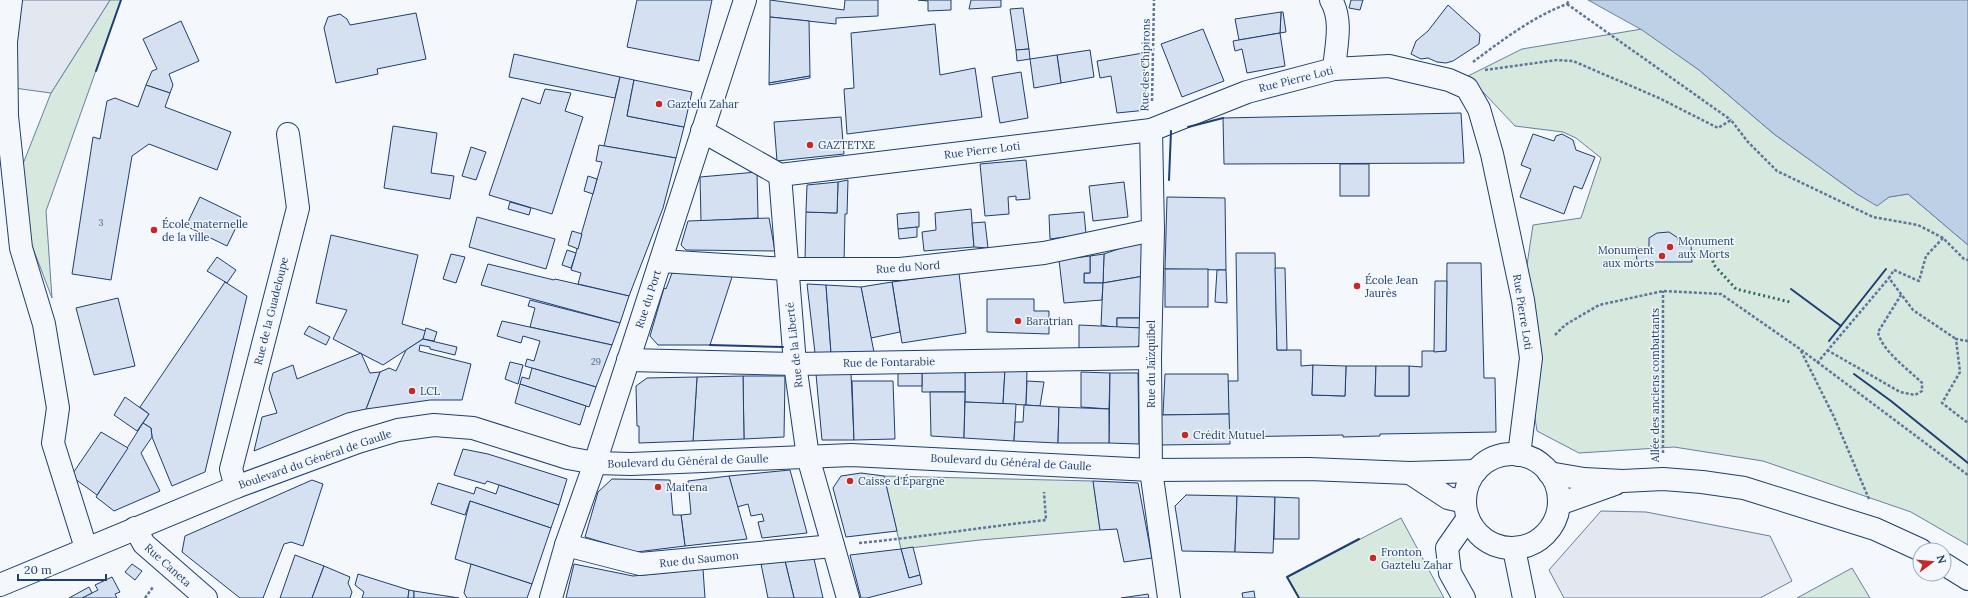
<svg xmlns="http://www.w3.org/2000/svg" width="1968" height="598" viewBox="0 0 1968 598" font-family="Lora,serif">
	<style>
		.green { fill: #d7e8df; stroke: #687fa3 }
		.parking { fill: #e3e8f0; stroke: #687fa3 }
		.water { fill: #bed0e5; stroke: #687fa3 }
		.building { fill: #d5e0f0; stroke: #1d3f73 }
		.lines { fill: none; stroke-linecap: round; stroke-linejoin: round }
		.minor-casing { stroke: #1d3f73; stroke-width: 24 }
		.major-casing { stroke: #1d3f73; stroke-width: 24 }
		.path { stroke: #5e769c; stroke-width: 2.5; stroke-dasharray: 3 2; stroke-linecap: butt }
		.minor { stroke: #f4f7fb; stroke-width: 22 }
		.major { stroke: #f4f7fb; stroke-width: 22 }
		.hedge { stroke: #2c6c60; stroke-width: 3; stroke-dasharray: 2 3; stroke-linecap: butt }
		.wall { stroke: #1d3f73; stroke-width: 2 }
		.poi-dot { fill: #c62828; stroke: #f4f7fb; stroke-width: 1.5 }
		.labels { text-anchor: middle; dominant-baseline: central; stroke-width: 3; stroke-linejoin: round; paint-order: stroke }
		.number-label { font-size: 9px; fill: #4b6792 }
		.street-label { font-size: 11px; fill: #1d3f73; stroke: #f4f7fb }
		.poi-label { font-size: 11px; fill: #1d3f73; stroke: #f4f7fb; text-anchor: start }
	</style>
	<rect width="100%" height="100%" fill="#f4f7fb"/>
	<!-- green -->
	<g class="green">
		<path d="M110,0H121L46,211L52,298L26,230L19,174L51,93Z"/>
		<path d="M1642,29L1699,70L1774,134L1857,194L1877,205L1889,197L1908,194L1968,245V545L1911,512L1763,461L1674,447L1579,453L1537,431L1533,405L1534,342L1527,265L1533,225L1581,218L1601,158L1576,138L1563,132L1515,126L1468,76L1522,49Z"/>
		<path d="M884,476L1093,481L1100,530L980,540L901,549Z"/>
		<path d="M1401,518L1444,598H1299L1287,577Z"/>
		<path d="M1852,568L1870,598H1797Z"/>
	</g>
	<!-- parking -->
	<g class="parking">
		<path d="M19,0H110L51,93L14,88Z"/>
		<path d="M1601,511L1646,512L1770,536L1792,581L1760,598H1564L1549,570Z"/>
	</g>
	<!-- water -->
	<path class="water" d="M1588,0H1968V245L1908,194L1889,197L1877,206L1857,194L1774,134L1699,70L1642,30Z"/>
	<!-- building -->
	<g class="building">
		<path d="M637,0H712L699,61L627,47Z"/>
		<path d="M770,0L844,10L845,0H878V16L836,18V24L770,17Z"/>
		<path d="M918,0H951V10L928,11V1Z"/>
		<path d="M971,0H1001V7L969,9Z"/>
		<path d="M1351,0H1363L1360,10L1349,8Z"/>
		<path d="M1448,5L1480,34L1479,44L1453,61L1446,63L1437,62L1428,58L1421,59L1411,54L1416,41L1428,31Z"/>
		<path d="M1023,8L1029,49L1016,50L1010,9Z"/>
		<path d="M1281,12H1283L1286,32L1280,33Z"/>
		<path d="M1281,12L1280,33L1239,40L1235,19Z"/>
		<path d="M416,13L426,59L377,69L378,74L336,83L324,28L328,17L340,14L347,19L350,25Z"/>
		<path d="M770,17L809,21L810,76L769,83Z"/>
		<path d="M181,21L199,61L169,74L173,85L170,93L146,85L152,71L157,69L143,39Z"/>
		<path d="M935,24L940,75L975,68L982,117L847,134L844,89L854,88L851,33Z"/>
		<path d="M1203,29L1224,81L1182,97L1161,44Z"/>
		<path d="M1280,33L1285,66L1247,73L1242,49L1235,51L1233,41Z"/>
		<path d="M1029,49L1030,59L1017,61L1016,50Z"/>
		<path d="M1090,50L1094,77L1061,83L1057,55Z"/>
		<path d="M1143,53L1147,110L1117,113L1111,76L1100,78L1097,61Z"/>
		<path d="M514,54L620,77L615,98L509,77Z"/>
		<path d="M1057,55L1061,83L1034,88L1030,59Z"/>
		<path d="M1021,72L1028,118L1000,123L992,77Z"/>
		<path d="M810,76V78L769,85V83Z"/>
		<path d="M620,77L634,80L627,116L684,127L676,158L604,146Z"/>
		<path d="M634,80L692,92L684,127L627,116Z"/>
		<path d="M146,85L170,93L165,107L231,132L217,170L149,144L132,156L111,280L72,274L93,137L100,139L107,101L115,98L138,107Z"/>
		<path d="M545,89L571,93L565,111L583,117L552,214L489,195L522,98L540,104Z"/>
		<path d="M1461,113L1464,163L1224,164L1223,118Z"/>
		<path d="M841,117L844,154L777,161L774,122Z"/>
		<path d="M393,126L437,133L431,173L454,176L450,199L384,188Z"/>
		<path d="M1533,134L1554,141L1556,136L1562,134L1573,140L1576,150L1595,157L1582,189L1574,186L1564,214L1520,197L1531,169L1521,165Z"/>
		<path d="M599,145L676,158L663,208L629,296L578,284L581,273L571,270L602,162L596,161Z"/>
		<path d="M471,147L486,152L476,180L462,176Z"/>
		<path d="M1026,160L1030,199L1016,200V196L1008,197L1009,214L985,216L980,164Z"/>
		<rect x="1340" y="164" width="29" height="32"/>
		<path d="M757,172L758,218L701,221L700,177Z"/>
		<path d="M588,176L597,179L593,194L584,191Z"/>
		<path d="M848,180L847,214H845L844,264L805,262L806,212L837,213L838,182Z"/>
		<path d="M838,182L837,213L806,212L807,185Z"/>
		<path d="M1124,182L1128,217L1093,221L1089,186Z"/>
		<path d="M200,197L241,217L227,246L186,226Z"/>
		<path d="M1167,197L1225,198L1226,270L1165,269Z"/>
		<path d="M510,202L531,208L529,215L508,209Z"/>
		<path d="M971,209L974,247L924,251L922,232L936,230L935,213Z"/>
		<path d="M919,212V227L898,229L897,214Z"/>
		<path d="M1084,212L1086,234L1050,239L1049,215Z"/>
		<path d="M477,217L555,239L546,269L469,247Z"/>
		<path d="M769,218L775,251L686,250L681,245L688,221Z"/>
		<path d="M985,222L988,248L974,247L972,223Z"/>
		<path d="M917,227V237L899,239L898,229Z"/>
		<path d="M572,231L582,234L578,249L568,245Z"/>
		<path d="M1669,232L1678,238L1679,246L1691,245L1692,262H1637L1636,248H1649V238L1657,233Z"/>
		<path d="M331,235L418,255L402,324L426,331L423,339L383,365L333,339L347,310L316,303Z"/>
		<path d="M1144,240V276L1103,283L1104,254Z"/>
		<path d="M567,250L576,253L571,268L562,265Z"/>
		<path d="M1236,253H1275L1277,350H1301V366L1313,365L1312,395L1345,396L1346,366H1376L1375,396H1409V366L1422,367V351H1446L1447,263H1481L1484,378H1495L1496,432L1380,434V436L1343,437V435L1229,437L1228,381H1238Z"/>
		<path d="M451,254L465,257L456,283L443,279Z"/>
		<path d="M1104,254L1103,283H1084V273H1090V256Z"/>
		<path d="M1090,256V273H1084V283H1103L1102,300L1064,303L1059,260Z"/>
		<path d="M217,257L236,270L227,283L207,271Z"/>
		<path d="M488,264L554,280L555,279L629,296L620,323L481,285Z"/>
		<path d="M1275,268H1285L1287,350H1277Z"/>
		<rect x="1165" y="269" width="43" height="38"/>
		<path d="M1217,270H1226L1227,303L1215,302Z"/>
		<path d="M672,273L733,274L710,345H658L650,336L664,288L666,289Z"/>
		<path d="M959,273L966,333L902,343L892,282Z"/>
		<path d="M1144,276L1142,318H1117V328L1101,325L1103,283Z"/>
		<path d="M1435,281H1447L1446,351L1434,352Z"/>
		<path d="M225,282L247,296L205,472L172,486L152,437L151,428L143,423L149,414L140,407Z"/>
		<path d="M892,282L900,332L871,338L861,287Z"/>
		<path d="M807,284L826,285L831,353H815Z"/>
		<path d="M826,285L861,287L874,352L831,353Z"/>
		<path d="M118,298L135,366L94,375L76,308Z"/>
		<path d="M987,299H1034V311H1049V334L987,332Z"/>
		<path d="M530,300L620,323L612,345L530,327L535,308L528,306Z"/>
		<rect x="1117" y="318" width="25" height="10"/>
		<path d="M502,321L612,345L596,387L525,366L527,359L534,361L540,341L523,336L521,343L497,336Z"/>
		<path d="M1079,325L1142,328L1141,343L1134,350H1079Z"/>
		<path d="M309,326L330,337L326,345L304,334Z"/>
		<path d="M426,328L437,332L434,341L423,339Z"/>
		<path d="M423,339L457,347L455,355L430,349V347L420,345L419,351L471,364L462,400H430L366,409L380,372L389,368L396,371L406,350Z"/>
		<path d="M361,353L370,373L380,372L366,409L347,413L254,451L262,417L277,413L269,389L273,373L293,365L297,379Z"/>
		<path d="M510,362L523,365L518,384L505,379Z"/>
		<path d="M1313,365L1346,366L1345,396L1312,395Z"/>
		<path d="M1376,366H1409V396H1375Z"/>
		<path d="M965,367L1005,369L1003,404L965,402Z"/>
		<path d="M965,367V392H922V369Z"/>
		<path d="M532,368L596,387L589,407L520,384L522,377L529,379Z"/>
		<path d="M922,369V386H898V370Z"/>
		<path d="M1005,369L1027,370L1026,405L1003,404Z"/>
		<path d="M1081,372L1110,373L1109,409L1081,407Z"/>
		<path d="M851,373L854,440H822L816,374Z"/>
		<path d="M1110,373H1138L1139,444L1109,443Z"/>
		<path d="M1165,374H1228L1229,414L1163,415Z"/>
		<path d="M743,376H785L784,437L744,439Z"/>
		<path d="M743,376L744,439L693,441L697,377Z"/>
		<path d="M697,377L693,441L639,443V426H637L636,386L647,378Z"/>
		<path d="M852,381H893L895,439L854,440Z"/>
		<path d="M1027,381L1044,382L1040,406L1026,405Z"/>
		<path d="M520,384L586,406L580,425L515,403Z"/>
		<path d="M930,392H965L964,438L931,436Z"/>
		<path d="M125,397L149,414L137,431L114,415Z"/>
		<path d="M965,402L1016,404L1014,441L964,438Z"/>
		<path d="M1024,405L1059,407L1058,443L1014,441L1015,422H1023Z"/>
		<path d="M1059,407L1109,409V443H1058Z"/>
		<path d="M1229,414L1230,444L1160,445V415Z"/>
		<path d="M143,423L151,428L152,437L141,453L160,491L114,511L96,497Z"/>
		<path d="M101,432L128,448L97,495L71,476Z"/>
		<path d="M463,449L488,454L567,479L559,505L487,481L485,484L454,475Z"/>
		<path d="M790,470L807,533L762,538L758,522L764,521L762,514L751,516L748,504L737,507L729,476Z"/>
		<path d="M861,473L884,476L897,531L846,537L833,488L841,476Z"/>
		<path d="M729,476L747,539L685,546L681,515L691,514L688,481Z"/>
		<path d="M612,479L670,480L673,515H681L685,546L636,552L585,537L598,492Z"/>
		<path d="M312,480L323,484L303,546L291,542L284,544L263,598H240L182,552L185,536Z"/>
		<path d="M1093,481L1138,483L1152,558L1124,562L1117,529L1100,530Z"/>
		<path d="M438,483L474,494L476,487L496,494L499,485L559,505L551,528L470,501L465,515L431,504Z"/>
		<path d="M1186,495L1237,496L1235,552L1182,551L1175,506Z"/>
		<path d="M1237,496L1275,497L1273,553L1235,552Z"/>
		<path d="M1275,497L1299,498V539H1274Z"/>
		<path d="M470,501L551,528L532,584L455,559Z"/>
		<path d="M913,547L920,575L909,578L901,549Z"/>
		<path d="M901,549L909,578L920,575L922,584L867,598H861L850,555Z"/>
		<path d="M295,555L324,566L312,598H280Z"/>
		<path d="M814,559L823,598H794L785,561Z"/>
		<path d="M785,561L794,598H768L761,564Z"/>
		<path d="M132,564L142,571L135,580L125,572Z"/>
		<path d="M471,564L532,584L527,598H467L464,593Z"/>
		<path d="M574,564L633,576L703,569L705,598H566Z"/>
		<path d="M324,566L350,577L348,583L352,592L350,598H312Z"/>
		<path d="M358,574L409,590L408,598H362L364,592L355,585Z"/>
		<path d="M112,577L120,592L115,594L117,598H82L98,590L95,585Z"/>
		<path d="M89,587L92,593L82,598H69Z"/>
		<path d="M409,590L414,591V598H408Z"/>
		<path d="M414,591L459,598H414Z"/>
		<path d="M1254,591L1255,598H1243L1242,593Z"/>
		<path d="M1148,594L1149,598H1121Z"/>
	</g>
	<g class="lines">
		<!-- minor casing -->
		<g class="minor-casing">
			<g id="minor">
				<path d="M11,0L6,42L7,116L21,248L44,324L58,408L53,443L86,548"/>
				<path d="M1331,0C1343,20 1336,46 1334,69"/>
				<path d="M1151,130L1153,230L1150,358L1151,470L1169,598"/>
				<path d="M702,131L780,175"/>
				<path d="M780,175L1151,130L1247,92L1334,69L1389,66L1449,80L1467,88L1479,109L1492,154L1523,300L1531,358L1519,455"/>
				<path d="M780,175L795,364L808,457L848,598"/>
				<path d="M661,261L787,269H900L1044,253L1153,230"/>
				<path d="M628,360L795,364L1150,358"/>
				<path d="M236,487L231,469L298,208L288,134"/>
				<path d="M135,528L144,544L206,598"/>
				<path d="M566,545L640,564L833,546"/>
				<path d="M1514,549L1524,598"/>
				<path d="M551,598L566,545L595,463L745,0"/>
				<path d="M1464,598L1450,573L1447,548L1468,518"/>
			</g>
		</g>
		<!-- major casing -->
		<g class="major-casing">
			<g id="major">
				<circle cx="1512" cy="501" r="47"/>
				<path d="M1410,473L1448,498L1465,502"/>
				<path d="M1549,473L1584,479L1623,481L1663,479L1702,482L1744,488L1875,529L1921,550"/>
				<path d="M1559,504L1615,484"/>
				<path d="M1944,564L1968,579"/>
				<path d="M0,585L236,487L358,442L398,430L434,425L473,428L568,458L595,463L631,464L851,455L1151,470L1309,469L1410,473L1476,471"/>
			</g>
		</g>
		<!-- path -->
		<g class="path">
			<path d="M1567,4L1731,120"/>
			<path d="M1567,4L1569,0"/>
			<path d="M1473,62C1501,41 1534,16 1567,4"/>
			<path d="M1485,70L1557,60L1573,61L1659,98L1718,128L1731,120L1748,142L1777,171L1873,217L1918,225L1943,238L1964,259L1968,260"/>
			<path d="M1152,101L1154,0"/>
			<path d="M1943,238L1926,256L1919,281L1894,270L1889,278L1913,310L1956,339"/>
			<path d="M1555,335L1565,325L1599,305L1663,291L1721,294L1800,349L1968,475"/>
			<path d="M1968,341L1956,339L1960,372L1942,403L1968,423"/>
			<path d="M1827,350L1900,392L1915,395L1922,391V383C1909,370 1881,350 1878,332L1901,295"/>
			<path d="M1801,351L1834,417L1869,499"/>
			<path d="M1817,363L1889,278"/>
			<path d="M1663,453V291"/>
			<path d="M859,543C922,537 984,527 1046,520L1044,492"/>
			<path d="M145,598L153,587"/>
		</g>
		<!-- minor -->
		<use href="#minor" class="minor"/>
		<!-- major -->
		<use href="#major" class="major"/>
		<!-- hedge -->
		<path class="hedge" d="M1710,251L1714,265L1736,289L1790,302"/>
		<!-- wall -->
		<g class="wall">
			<path d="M96,71L121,0"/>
			<path d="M1188,127L1223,118"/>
			<path d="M1169,180L1171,131"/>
			<path d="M1791,289L1841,326"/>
			<path d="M1829,341L1886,269"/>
			<path d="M710,345L783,347"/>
			<path d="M1854,374L1891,401L1968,463"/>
			<path d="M1299,598L1287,577L1359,539"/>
		</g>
	</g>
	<!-- markers -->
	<g class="poi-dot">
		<circle cx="659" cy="104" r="4"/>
		<circle cx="810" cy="145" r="4"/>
		<circle cx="154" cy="230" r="4"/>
		<circle cx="1670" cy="247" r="4"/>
		<circle cx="1662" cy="256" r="4"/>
		<circle cx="1357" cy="286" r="4"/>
		<circle cx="1018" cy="321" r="4"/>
		<circle cx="412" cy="391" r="4"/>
		<circle cx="1185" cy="435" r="4"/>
		<circle cx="850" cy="481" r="4"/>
		<circle cx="658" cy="487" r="4"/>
		<circle cx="1373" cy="558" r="4"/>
	</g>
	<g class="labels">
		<!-- number labels -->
		<g class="number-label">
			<text x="101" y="222">3</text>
			<text x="596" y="361">29</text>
		</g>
		<!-- street labels -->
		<g class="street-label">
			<text transform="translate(1145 65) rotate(-89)">Rue des Chipirons</text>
			<text transform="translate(1296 79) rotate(-14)">Rue Pierre Loti</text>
			<text transform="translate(982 150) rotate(-7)">Rue Pierre Loti</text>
			<text transform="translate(908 267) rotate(-4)">Rue du Nord</text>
			<text transform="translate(648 299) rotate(-72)">Rue du Port</text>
			<text transform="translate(271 311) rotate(-76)">Rue de la Guadeloupe</text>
			<text transform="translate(1523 312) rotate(81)">Rue Pierre Loti</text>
			<text transform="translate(794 345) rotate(-96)">Rue de la Liberté</text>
			<text transform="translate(889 362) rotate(-1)">Rue de Fontarabie</text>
			<text transform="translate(1151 364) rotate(-90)">Rue du Jaïzquibel</text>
			<text transform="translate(1655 385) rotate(-90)">Allée des anciens combattants</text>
			<text transform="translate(315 459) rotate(-19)">Boulevard du Général de Gaulle</text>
			<text transform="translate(688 461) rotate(-2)">Boulevard du Général de Gaulle</text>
			<text transform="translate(1011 462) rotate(3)">Boulevard du Général de Gaulle</text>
			<text transform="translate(699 559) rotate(-6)">Rue du Saumon</text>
			<text transform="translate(168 565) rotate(42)">Rue Caneta</text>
		</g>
		<!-- poi labels -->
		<g class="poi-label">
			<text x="667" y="104">Gaztelu Zahar</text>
			<text x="818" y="145">GAZTETXE</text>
			<text x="162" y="224">École maternelle<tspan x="162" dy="13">de la ville</tspan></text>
			<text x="1678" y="241">Monument<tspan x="1678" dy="13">aux Morts</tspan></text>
			<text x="1654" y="250" text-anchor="end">Monument<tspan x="1654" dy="13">aux morts</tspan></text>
			<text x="1365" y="280">École Jean<tspan x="1365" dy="13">Jaurès</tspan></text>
			<text x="1026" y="321">Baratrian</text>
			<text x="420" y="391">LCL</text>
			<text x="1193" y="435">Crédit Mutuel</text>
			<text x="858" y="481">Caisse d'Épargne</text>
			<text x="666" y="487">Maitena</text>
			<text x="1381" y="552">Fronton<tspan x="1381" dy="13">Gaztelu Zahar</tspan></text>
		</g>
	</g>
	<!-- north arrow -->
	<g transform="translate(1932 562) rotate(74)"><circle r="19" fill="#f4f7fb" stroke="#9eadc5"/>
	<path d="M0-3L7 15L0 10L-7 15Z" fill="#c62828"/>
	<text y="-6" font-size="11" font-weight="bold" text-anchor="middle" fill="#1d3f73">N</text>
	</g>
	<!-- scale -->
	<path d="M18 574v6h88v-6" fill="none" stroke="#1d3f73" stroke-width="2"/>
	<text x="24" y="574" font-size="12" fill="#1d3f73" stroke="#f4f7fb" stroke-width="3" paint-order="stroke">20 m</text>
</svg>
